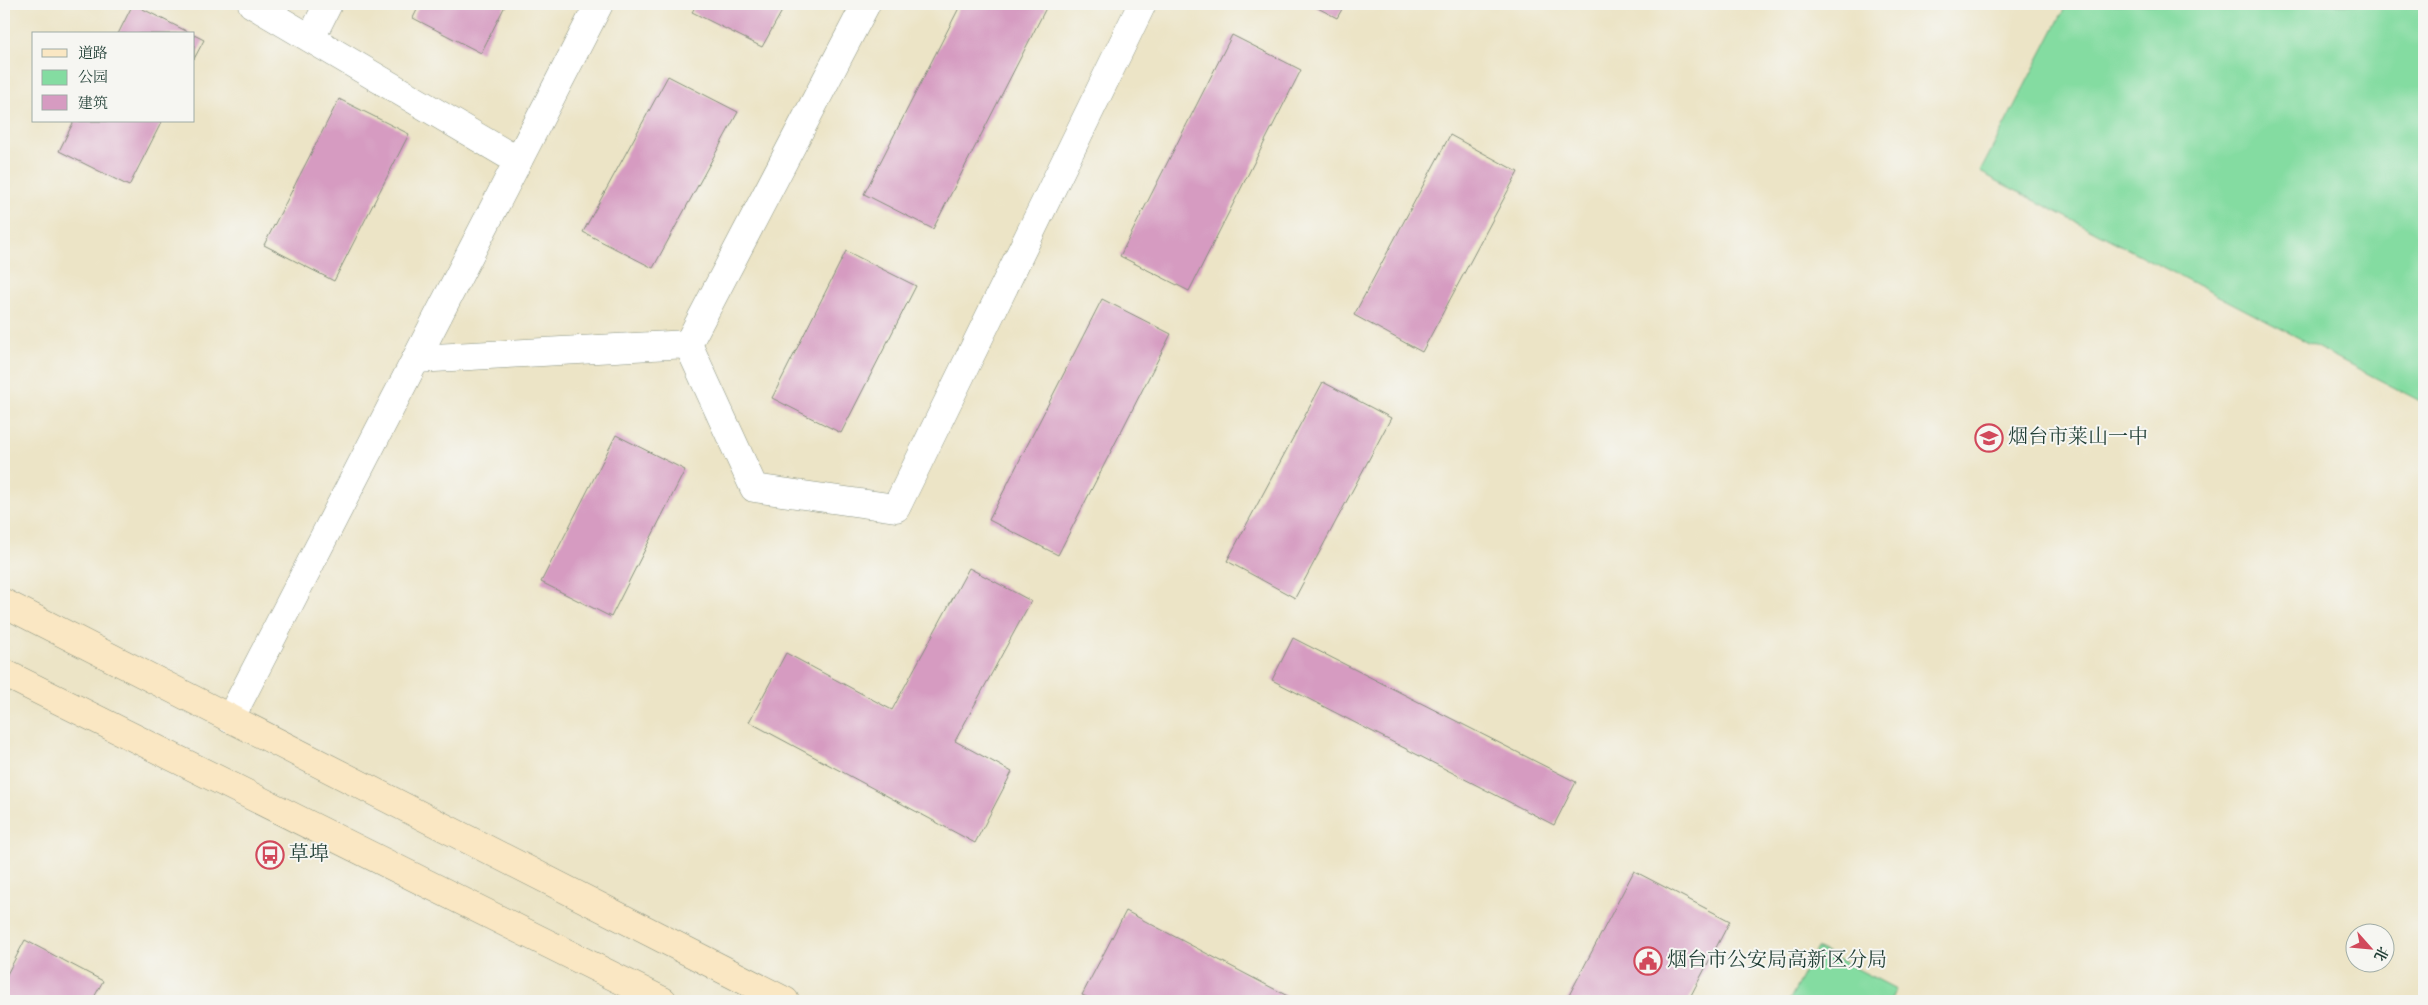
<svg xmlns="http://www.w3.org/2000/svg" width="2428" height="1005" viewBox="0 0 2428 1005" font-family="Vollkorn,'Noto Serif SC',serif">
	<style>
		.green { fill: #84dca1; stroke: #528c6a }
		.building { fill: #d69bc1 }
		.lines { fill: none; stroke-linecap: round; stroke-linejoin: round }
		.street-casing { stroke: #86907d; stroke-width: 29 }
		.secondary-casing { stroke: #86907d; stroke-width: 29 }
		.street { stroke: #fff; stroke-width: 28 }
		.secondary { stroke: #fae7c3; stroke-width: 28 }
		.labels { text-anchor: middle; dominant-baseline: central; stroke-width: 4; stroke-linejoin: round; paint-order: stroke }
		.poi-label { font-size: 20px; fill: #1f3d34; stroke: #f6f6f2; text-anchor: start }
	</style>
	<rect width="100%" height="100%" fill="#f6f6f2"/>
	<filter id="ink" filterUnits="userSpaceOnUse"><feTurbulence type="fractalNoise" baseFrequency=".02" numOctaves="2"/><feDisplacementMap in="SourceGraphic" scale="10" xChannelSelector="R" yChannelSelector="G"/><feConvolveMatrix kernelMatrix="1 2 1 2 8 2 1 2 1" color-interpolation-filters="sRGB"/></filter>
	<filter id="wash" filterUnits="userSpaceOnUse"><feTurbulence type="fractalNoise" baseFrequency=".0096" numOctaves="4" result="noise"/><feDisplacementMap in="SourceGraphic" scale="20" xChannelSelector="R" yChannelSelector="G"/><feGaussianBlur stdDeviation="1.12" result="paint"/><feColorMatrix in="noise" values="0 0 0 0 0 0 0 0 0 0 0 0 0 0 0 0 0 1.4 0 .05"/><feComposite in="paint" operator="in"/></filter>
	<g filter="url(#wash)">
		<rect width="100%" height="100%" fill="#ece4c6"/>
		<!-- green -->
		<g class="green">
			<path d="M2067,4H2424V403L1980,172Z"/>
			<path d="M1817,948L1896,989L1890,1001H1789Z"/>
		</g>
		<g id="blocks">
			<!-- building -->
			<g class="building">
				<path d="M133,4L192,34H118Z"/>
				<path d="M420,4H506L481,53L413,18Z"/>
				<path d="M697,4H786L762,47L692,12Z"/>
				<path d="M961,4H1037L1046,8L933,229L864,194Z"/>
				<path d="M1310,4H1345L1337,18Z"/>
				<path d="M194,35L204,40L194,59Z"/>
				<path d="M1232,35L1301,70L1189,291L1120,256Z"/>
				<path d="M668,76L738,112L653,268L583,232Z"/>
				<path d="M339,99L409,134L334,281L264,245Z"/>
				<path d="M74,121H162L129,186L59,151Z"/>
				<path d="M1450,135L1518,172L1422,352L1354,315Z"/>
				<path d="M846,251L916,286L841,433L772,398Z"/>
				<path d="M1102,299L1171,334L1058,555L989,520Z"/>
				<path d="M1323,382L1391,418L1295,598L1227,561Z"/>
				<path d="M616,435L685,470L611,617L541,582Z"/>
				<path d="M969,568L1031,601L955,741L1012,772L975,843L749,722L786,653L892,710Z"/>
				<path d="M1293,638L1576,782L1554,825L1272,680Z"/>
				<path d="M1634,871L1730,921L1688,1001H1566Z"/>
				<path d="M1126,911L1297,1001H1095L1082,995Z"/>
				<path d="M25,940L103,981L92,1001H4V980Z"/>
			</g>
		</g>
	</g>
	<g filter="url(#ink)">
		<use href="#blocks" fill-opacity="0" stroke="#86907d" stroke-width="1"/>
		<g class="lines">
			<!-- street casing -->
			<g class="street-casing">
				<g id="street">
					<path d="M252,4L518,161"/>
					<path d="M311,38L328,4"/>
					<path d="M688,344L866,4"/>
					<path d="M416,359L688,344L754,488L896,508L1142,4"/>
					<path d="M230,719L599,4"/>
				</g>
			</g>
			<!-- secondary casing -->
			<g class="secondary-casing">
				<g id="secondary">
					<path d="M4,603L785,1001"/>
					<path d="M4,673L663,1001"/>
				</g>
			</g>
			<!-- street -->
			<use href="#street" class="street"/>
			<!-- secondary -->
			<use href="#secondary" class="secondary"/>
		</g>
	</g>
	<!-- icons -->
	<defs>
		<g id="school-ring" transform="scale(1.4375)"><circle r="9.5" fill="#f6f6f2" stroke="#d1495b" stroke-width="1.5"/><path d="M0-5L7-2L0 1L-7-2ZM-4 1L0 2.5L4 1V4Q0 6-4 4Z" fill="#d1495b"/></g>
		<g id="bus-ring" transform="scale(1.4375)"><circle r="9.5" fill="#f6f6f2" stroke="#d1495b" stroke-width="1.5"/><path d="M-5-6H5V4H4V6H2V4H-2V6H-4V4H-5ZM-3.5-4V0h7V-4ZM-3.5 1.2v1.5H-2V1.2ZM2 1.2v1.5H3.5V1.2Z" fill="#d1495b"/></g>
		<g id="civic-ring" transform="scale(1.4375)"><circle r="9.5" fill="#f6f6f2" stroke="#d1495b" stroke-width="1.5"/><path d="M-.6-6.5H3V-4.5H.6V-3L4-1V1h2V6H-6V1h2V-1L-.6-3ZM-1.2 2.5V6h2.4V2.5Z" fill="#d1495b"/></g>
	</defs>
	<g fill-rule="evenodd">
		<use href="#school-ring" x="1989" y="438"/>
		<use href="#bus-ring" x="270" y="855"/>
		<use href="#civic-ring" x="1648" y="961"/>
	</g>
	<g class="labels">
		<!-- poi labels -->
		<g class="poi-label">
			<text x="2008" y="438">烟台市莱山一中</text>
			<text x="289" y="855">草埠</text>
			<text x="1667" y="961">烟台市公安局高新区分局</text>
		</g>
	</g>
	<!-- margin -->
	<rect width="2428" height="1005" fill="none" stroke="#f6f6f2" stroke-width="20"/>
	<!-- legend -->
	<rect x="32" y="32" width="162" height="90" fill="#f6f6f2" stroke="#a0aca6"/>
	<rect x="42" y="49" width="25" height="8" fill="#fae7c3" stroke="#a0aca6"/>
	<text x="78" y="58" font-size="15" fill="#1f3d34">道路</text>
	<rect x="42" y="70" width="25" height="15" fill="#84dca1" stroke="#a0aca6"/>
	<text x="78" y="82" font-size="15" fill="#1f3d34">公园</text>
	<rect x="42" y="95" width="25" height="15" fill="#d69bc1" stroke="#a0aca6"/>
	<text x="78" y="108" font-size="15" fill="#1f3d34">建筑</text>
	<!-- north arrow -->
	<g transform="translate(2370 948) rotate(117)"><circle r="24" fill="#f6f6f2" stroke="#a0aca6"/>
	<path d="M0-4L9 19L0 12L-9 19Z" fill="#d1495b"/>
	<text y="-8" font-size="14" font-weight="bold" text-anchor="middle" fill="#1f3d34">北</text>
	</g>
</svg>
